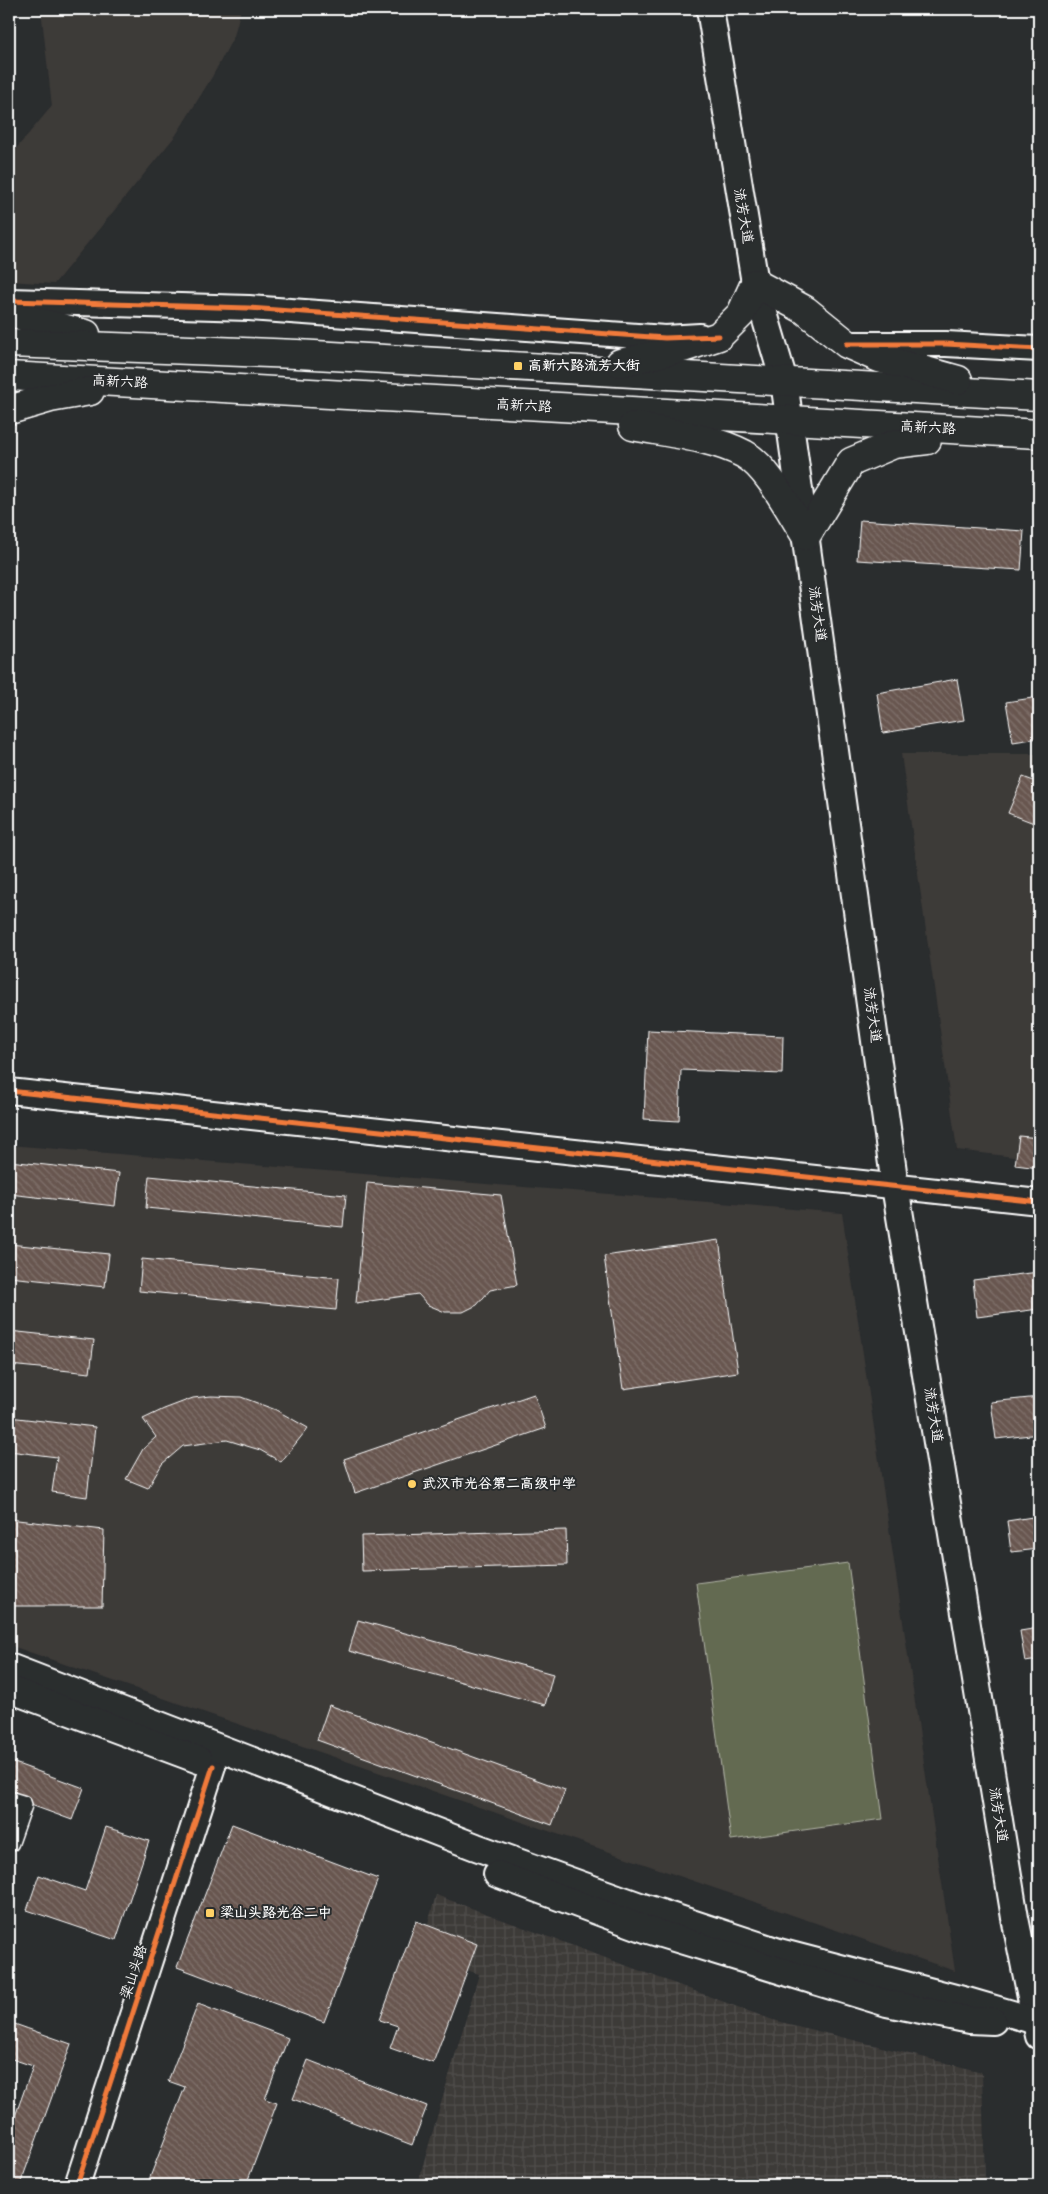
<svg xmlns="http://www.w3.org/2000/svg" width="1048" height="2194" viewBox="0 0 1048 2194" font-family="Kalam,'LXGW WenKai TC',sans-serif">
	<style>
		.built { fill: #3d3a38 }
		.industrial { fill: url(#industrial-grid) }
		.park { fill: #646b51; stroke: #b2b5a8 }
		.building { fill: url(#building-back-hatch); stroke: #fff }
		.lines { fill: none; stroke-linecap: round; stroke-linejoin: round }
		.minor-casing { stroke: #fff; stroke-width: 22 }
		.tertiary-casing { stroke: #fff; stroke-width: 28 }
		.secondary-casing { stroke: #fff; stroke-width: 30 }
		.primary-casing { stroke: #fff; stroke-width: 31 }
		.minor { stroke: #2a2d2e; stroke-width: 19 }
		.tertiary { stroke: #2a2d2e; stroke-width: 24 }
		.secondary { stroke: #2a2d2e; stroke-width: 26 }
		.primary { stroke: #2a2d2e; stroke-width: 28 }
		.cycleway-casing { stroke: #2a2d2e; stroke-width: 8 }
		.cycleway { stroke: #f17a3a; stroke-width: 5 }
		.poi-dot { fill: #ffd166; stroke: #2a2d2e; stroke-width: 2 }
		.labels { text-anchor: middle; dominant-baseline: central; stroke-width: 4; stroke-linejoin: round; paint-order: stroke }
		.street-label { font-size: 14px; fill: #fff; stroke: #2a2d2e }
		.poi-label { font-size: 14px; font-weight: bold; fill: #fff; stroke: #2a2d2e; text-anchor: start }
	</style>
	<defs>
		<pattern id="industrial-grid" width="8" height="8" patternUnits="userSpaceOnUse" patternTransform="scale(1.25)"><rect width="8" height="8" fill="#3d3a38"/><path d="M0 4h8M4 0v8" fill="none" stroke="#504e4c"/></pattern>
		<pattern id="building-back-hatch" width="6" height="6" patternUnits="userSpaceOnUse" patternTransform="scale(1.25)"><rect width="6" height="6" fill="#685750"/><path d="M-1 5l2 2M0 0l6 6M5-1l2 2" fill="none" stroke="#7f706a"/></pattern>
	</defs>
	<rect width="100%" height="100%" fill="#2a2d2e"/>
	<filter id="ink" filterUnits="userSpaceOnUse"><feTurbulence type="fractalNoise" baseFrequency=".02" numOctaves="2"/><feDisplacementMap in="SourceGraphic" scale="10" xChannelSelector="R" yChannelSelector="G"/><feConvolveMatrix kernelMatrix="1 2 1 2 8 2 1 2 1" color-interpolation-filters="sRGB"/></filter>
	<g filter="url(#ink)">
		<!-- built -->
		<g class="built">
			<path d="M41,9H241L234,36L212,77L176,135L54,284L9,281V157L52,106Z"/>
			<path d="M901,754H1039V1160L957,1150Z"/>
			<path d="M9,1145L842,1213L955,1971L9,1645Z"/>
		</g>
		<!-- industrial -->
		<path class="industrial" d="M436,1895L773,2020L982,2072L985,2185H417L479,1974L419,1955Z"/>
		<!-- park -->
		<path class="park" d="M848,1563L883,1819L731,1840L696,1583Z"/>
		<!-- building -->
		<g class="building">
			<path d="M9,22L13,64L9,65Z"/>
			<path d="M860,520L1024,531L1021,570L857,560Z"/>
			<path d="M957,679L964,720L883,733L877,693Z"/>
			<path d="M1039,697V738L1013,742L1006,702Z"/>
			<path d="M1023,777L1039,783V825L1008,813Z"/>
			<path d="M648,1030L783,1036L782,1074L681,1070L679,1121L644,1119Z"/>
			<path d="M1019,1136L1039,1138V1168L1015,1165Z"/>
			<path d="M9,1161L119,1173L115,1206L9,1194Z"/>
			<path d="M149,1176L346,1195L343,1227L146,1208Z"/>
			<path d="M367,1183L501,1195L517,1285L490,1290L477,1305L463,1312H445L428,1305L418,1294L356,1303Z"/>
			<path d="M719,1240L738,1372L623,1389L604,1256Z"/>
			<path d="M9,1244L109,1254L105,1287L9,1277Z"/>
			<path d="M142,1259L339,1278L336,1310L139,1291Z"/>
			<path d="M1039,1272V1309L977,1317L973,1280Z"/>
			<path d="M9,1331L94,1340L90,1373L9,1365Z"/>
			<path d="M534,1394L546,1428L355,1493L344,1459Z"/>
			<path d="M211,1396L241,1397L276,1410L308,1428L281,1462L260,1450L227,1440L183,1446L162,1464L148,1488L126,1479L143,1449L156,1437L143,1419L164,1409L193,1398Z"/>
			<path d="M1039,1397V1434L996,1439L991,1402Z"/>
			<path d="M9,1417L95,1427L87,1497L52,1492L57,1457L9,1451Z"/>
			<path d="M1039,1516V1549L1011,1552L1007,1521Z"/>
			<path d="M9,1519L104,1530L102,1606H9Z"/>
			<path d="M566,1530L567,1565L362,1571L361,1536Z"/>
			<path d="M358,1620L553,1674L545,1705L349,1651Z"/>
			<path d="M1039,1628V1660L1025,1662L1020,1631Z"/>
			<path d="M329,1705L565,1790L552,1825L317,1740Z"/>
			<path d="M9,1761L84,1788L72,1820L9,1797Z"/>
			<path d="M232,1824L378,1879L324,2022L177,1967Z"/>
			<path d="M106,1827L149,1841L116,1940L27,1910L39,1875L85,1891Z"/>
			<path d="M416,1921L477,1944L433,2063L390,2048L398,2026L380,2020Z"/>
			<path d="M198,2004L288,2038L265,2099L277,2103L246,2185H147L185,2087L168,2081Z"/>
			<path d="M9,2022L71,2044L20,2185H9V2133L33,2066L9,2058Z"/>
			<path d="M308,2060L427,2106L412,2145L293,2099Z"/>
		</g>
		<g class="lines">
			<!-- minor casing -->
			<g class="minor-casing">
				<path id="minor" d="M9,1801L22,1805L9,1842"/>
			</g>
			<!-- tertiary casing -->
			<g class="tertiary-casing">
				<g id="tertiary">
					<path d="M9,301L249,308L665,338L700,336"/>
					<path d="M849,344H946L1039,349"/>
					<path d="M9,1091L1039,1202"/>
					<path d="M77,2185L213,1766"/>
				</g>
			</g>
			<!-- secondary casing -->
			<g class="secondary-casing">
				<g id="secondary">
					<path d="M710,9L755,283L784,381L895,1186L1015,1918L1039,2036"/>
					<path d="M9,1667L476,1847L640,1906L779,1952L967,2001L1036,2021"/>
					<path d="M9,1689L199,1760"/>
					<path d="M497,1874L648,1930L887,2003L970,2020L993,2021"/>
				</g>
			</g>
			<!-- primary casing -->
			<g class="primary-casing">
				<g id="primary">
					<path d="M9,310L34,321L86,334"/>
					<path d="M9,343L297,354L1039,396"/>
					<path d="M620,363L683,348L719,336L741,314L755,283L805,310L847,344L879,358L958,380"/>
					<path d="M9,376L1039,434"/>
					<path d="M9,410L50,398L90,391"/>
					<path d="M633,426C668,433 712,437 744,454C769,468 790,512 806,536L851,462L894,444L927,440"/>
				</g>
			</g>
			<!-- minor -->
			<use href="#minor" class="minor"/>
			<!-- tertiary -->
			<use href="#tertiary" class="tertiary"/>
			<!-- secondary -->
			<use href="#secondary" class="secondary"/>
			<!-- primary -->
			<use href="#primary" class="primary"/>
			<!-- cycleway casing -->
			<g class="cycleway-casing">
				<g id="cycleway">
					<path d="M9,301L249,308L665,338L719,336"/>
					<path d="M847,344H946L1039,349"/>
					<path d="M9,1091L1039,1202"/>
					<path d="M77,2185L213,1766"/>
				</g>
			</g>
			<!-- cycleway -->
			<use href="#cycleway" class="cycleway"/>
		</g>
	</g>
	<!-- markers -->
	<g class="poi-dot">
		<rect x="513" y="361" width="10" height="10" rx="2.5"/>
		<circle cx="412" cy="1484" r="5"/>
		<rect x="205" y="1908" width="10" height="10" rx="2.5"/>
	</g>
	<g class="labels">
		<!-- street labels -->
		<g class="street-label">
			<text transform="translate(743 216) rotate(80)">流芳大道</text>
			<text transform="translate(120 382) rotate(3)">高新六路</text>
			<text transform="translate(524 406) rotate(3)">高新六路</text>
			<text transform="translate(928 428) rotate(3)">高新六路</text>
			<text transform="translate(817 614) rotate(82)">流芳大道</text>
			<text transform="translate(872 1015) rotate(82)">流芳大道</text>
			<text transform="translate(933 1415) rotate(81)">流芳大道</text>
			<text transform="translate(998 1815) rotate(81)">流芳大道</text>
			<text transform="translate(134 1972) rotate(-72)">梁山头路</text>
		</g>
		<!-- poi labels -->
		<g class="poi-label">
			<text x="528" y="366">高新六路流芳大街</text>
			<text x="422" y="1484">武汉市光谷第二高级中学</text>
			<text x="220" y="1913">梁山头路光谷二中</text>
		</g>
	</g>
	<!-- margin -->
	<rect width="1048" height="2194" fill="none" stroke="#2a2d2e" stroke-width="30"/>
	<rect x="15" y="15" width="1018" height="2164" fill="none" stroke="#fff" stroke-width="2" filter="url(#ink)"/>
</svg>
